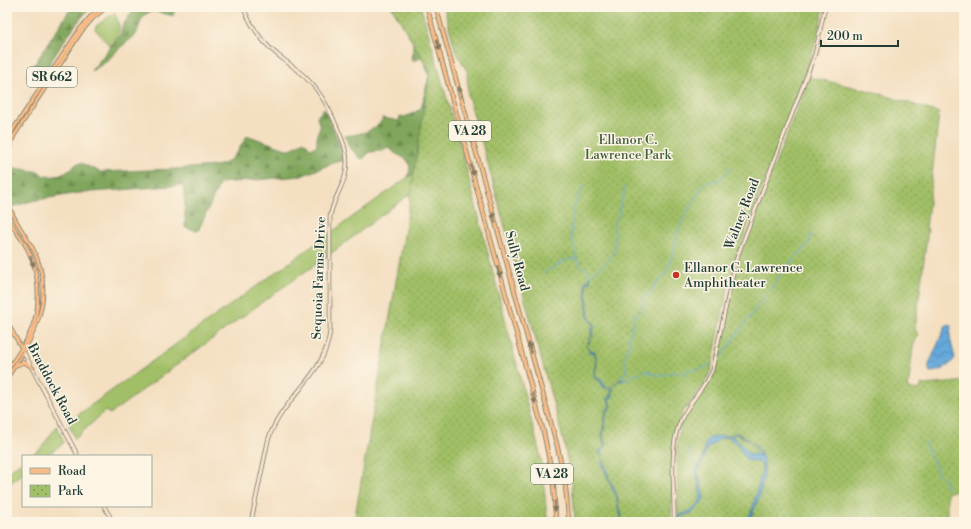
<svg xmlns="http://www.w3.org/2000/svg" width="971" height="529" viewBox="0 0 971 529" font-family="'Libre Bodoni',serif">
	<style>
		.grass { fill: #a1bf66; stroke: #607e4d }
		.forest { fill: url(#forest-firs); stroke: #507248 }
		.park { fill: url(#park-dots); stroke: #607e4d }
		.water { fill: url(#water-waves); stroke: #427287; fill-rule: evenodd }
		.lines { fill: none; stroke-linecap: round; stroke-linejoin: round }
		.stream { stroke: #65a8da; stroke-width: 1 }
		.secondary-casing { stroke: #6a7665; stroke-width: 4.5 }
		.primary-casing { stroke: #6a7665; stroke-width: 4.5 }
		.highway-casing { stroke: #6a7665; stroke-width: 5 }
		.secondary { stroke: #fde4d0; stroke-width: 3 }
		.primary { stroke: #f9bc89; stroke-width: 3 }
		.highway { stroke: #f9bc89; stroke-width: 3.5 }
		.oneway { fill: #81765a }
		.poi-dot { fill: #c8321e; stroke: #fcf5e5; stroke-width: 1.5 }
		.labels { text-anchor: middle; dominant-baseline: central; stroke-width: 3; stroke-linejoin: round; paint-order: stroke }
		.shield { fill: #fcf5e5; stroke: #617469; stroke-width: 1 }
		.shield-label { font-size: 12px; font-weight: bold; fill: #1f3d34 }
		.park-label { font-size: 13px; fill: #405e40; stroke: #fcf5e5 }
		.street-label { font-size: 13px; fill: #1f3d34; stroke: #fcf5e5 }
		.poi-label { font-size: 13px; fill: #1f3d34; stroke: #fcf5e5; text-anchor: start }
	</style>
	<defs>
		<pattern id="forest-firs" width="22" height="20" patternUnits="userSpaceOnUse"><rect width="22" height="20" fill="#80a65b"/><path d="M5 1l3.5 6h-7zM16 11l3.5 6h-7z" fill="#68884c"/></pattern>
		<pattern id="park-dots" width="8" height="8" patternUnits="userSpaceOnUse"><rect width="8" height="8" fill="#a1bf66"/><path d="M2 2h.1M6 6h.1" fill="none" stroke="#839c55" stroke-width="1.8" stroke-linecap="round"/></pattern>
		<pattern id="water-waves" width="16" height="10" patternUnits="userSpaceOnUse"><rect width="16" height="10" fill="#65a8da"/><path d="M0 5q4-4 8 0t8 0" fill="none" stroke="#538ab2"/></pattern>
	</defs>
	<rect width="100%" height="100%" fill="#fcf5e5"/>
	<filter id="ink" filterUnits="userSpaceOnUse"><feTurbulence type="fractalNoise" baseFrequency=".025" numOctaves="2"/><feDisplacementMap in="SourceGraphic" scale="8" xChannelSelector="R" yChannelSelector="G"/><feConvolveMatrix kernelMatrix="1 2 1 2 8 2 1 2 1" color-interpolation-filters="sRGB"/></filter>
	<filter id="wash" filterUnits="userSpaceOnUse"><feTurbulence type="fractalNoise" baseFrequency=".012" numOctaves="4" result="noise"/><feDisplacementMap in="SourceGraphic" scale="16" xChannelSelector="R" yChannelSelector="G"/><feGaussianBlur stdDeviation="0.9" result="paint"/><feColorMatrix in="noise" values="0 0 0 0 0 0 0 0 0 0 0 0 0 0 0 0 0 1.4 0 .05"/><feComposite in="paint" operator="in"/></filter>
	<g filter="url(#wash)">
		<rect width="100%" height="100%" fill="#f4dfc1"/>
		<!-- grass -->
		<g class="grass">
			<path d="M114,13C122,25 120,36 110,46L95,29L96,26Z"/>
			<path d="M421,169L423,184L325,258L265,300L110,414L105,411L75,439L68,422L408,177Z"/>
			<path d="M57,426L64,443L45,456H30L41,448Z"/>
			<path d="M23,461V473L7,486V472Z"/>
		</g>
		<!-- forest -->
		<g class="forest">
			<path d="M73,7H92C70,27 55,56 39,81L27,76L69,11Z"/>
			<path d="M135,7H176L173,16L154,11L147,13L142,18L136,35L122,46L106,62L91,71L120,35L122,27Z"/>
			<path d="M392,7L433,70L421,169L408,177C415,153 398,161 389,147L383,151L370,152L363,159C357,157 354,150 350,149L345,136C359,134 376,132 383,118L399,121L400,116L405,117L421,109L429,75L422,57L416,60H412L413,43Z"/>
			<path d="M324,108L340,145L343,161L336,162L301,176L220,183L198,231L185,227V207L183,185L79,193L31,201L12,207L8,184L9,167L40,172L42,175C54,179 69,174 76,164L81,163L100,172L175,169L217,166L225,163L231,159L238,151L246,137L249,136L286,149C296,149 296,145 304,141L311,149L317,145V134L320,127L317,117Z"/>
		</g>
		<!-- park -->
		<g class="park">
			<path d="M392,7H421L462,152L540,454C545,477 544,500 548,522H354L405,230L430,71Z"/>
			<path d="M444,7H824L819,31L807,70L736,257L730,278L711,370L704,385L683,412L676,429L674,438L671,522H575L572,483L563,439L482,143L468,96L467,71L455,50Z"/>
			<path d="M809,77L875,92L939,113L926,229H928L915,329L918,335L913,347L908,390L920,389L922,383L924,385L958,382L960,381L962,383H964V488L947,493V522H678L677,445L680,428L686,414L709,382L715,371L738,260Z"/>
		</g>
		<!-- water -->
		<g class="water">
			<path d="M590,276V283L587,282L586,283L589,318L596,326L593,329V336L590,338L587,346L591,351H595L597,363L595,376L601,380L606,387L611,388L620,379L624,380L618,381L612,389L613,396L609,399L611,407L607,411L603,437L606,446L601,452L609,478L617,495L619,510L622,514L621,522H620L621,516L618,509L616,494L613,491L608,478L602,465L603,459L599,451L605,446L602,436L606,410L610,407L608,399L612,394L610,388H604L600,381L594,377C594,370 597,367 596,363C596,359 595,355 594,352L590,353L587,346L592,336L591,329L594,325L588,319L585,282L587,280L590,281Z"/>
			<path d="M947,324L951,326L950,338L955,358C950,366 940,372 930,372L929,370V364L946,325Z"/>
			<path d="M737,433C742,435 744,437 748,440C778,456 759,498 749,522H746L752,510L761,475L762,465L758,462L746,460L738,445L728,437L719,439L707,449L698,473L704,496L703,501L692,513L682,516L675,522H668C674,520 678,516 683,514C691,511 700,506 701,497L696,471L703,456L706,441C711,436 720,436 728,436C731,435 734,433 737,433ZM734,434C743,434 758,447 760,456L755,454H749L742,445L732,436Z"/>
		</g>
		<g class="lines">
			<!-- stream -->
			<g class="stream">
				<path d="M583,186L573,210L571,238L576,254V259L581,266L588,270L590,276L608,261L615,251V240L614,224L616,219L619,215V207L623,197L625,187"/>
				<path d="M544,274L548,270L556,267L561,262L570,259H576"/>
				<path d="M718,361L787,266L808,245L812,234"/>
				<path d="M624,379L622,375L627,372L625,361L626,360V351L630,344L628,337L631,333L635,315L643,308V300L646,295L652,291L653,287L666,274L676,243L675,238L686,213L690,208L702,186L706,183L721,179L731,168"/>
				<path d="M622,380L629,379L634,374L639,375L645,370L650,372L651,374H656L659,376L678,371L683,375L687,370L700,369L711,364"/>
				<path d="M925,442C927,455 937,462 937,473L944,479L947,489"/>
				<path d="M689,447L687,452L691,457L697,470"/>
			</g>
		</g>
	</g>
	<g filter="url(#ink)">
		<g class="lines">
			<!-- secondary casing -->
			<g class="secondary-casing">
				<g id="secondary">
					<path d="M243,7C251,26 262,43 279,56C289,64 300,71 309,81C322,94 330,110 337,127C342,139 347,150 347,162C347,183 333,197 330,217V330C326,377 281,397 268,441L251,522"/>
					<path d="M24,353L78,456"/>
					<path d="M104,506L113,522"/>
					<path d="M674,522C675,492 668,449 680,422C688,403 704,389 712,370L736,260L815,54L825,7"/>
				</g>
			</g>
			<!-- primary casing -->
			<g class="primary-casing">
				<g id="primary">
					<path d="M7,142L14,128L80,29L91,16L101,7"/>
					<path d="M7,155L14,136L81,32L93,18L107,7"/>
					<path d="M7,201C12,218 23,231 32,247C58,296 34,337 7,378"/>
					<path d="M7,215C12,228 22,238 28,250C41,277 42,312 27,339C21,350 14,360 7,371"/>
					<path d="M7,322L22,349"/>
					<path d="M17,365L24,362L33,368"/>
				</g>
			</g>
			<!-- highway casing -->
			<g class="highway-casing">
				<g id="highway">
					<path d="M427,7L544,434L553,479L556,522"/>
					<path d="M436,7L557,445L565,482L569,522"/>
				</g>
			</g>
			<!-- secondary -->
			<use href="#secondary" class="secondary"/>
			<!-- primary -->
			<use href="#primary" class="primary"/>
			<!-- highway -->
			<use href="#highway" class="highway"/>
		</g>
		<!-- one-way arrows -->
		<defs><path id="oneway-solid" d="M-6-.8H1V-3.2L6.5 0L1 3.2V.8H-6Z"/></defs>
		<g class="oneway">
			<use href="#oneway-solid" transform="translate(438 45) rotate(74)"/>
			<use href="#oneway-solid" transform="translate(460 92) rotate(-106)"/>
			<use href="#oneway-solid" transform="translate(472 170) rotate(75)"/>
			<use href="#oneway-solid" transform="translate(494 218) rotate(-105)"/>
			<use href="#oneway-solid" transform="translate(32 261) rotate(71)"/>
			<use href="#oneway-solid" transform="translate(499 272) rotate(75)"/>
			<use href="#oneway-solid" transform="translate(530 348) rotate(-106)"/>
			<use href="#oneway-solid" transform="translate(534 398) rotate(75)"/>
			<use href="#oneway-solid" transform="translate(555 506) rotate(87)"/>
		</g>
	</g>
	<!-- markers -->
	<circle class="poi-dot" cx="676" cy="275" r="4"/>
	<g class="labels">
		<!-- shield labels -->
		<g class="shield">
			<rect x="27" y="67" width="50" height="20" rx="3"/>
			<rect x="449" y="121" width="42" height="20" rx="3"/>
			<rect x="531" y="464" width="42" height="20" rx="3"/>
		</g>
		<g class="shield-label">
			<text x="52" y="77">SR 662</text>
			<text x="470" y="131">VA 28</text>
			<text x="552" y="474">VA 28</text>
		</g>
		<!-- park labels -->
		<g class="park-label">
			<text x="628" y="140">Ellanor C.<tspan x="628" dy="15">Lawrence Park</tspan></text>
		</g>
		<!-- street labels -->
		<g class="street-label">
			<text transform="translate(742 214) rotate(-69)">Walney Road</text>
			<text transform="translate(517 261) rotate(75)">Sully Road</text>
			<text transform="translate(319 278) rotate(-88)">Sequoia Farms Drive</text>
			<text transform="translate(52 384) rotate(62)">Braddock Road</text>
		</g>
		<!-- poi labels -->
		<g class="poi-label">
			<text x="684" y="268">Ellanor C. Lawrence<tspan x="684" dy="15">Amphitheater</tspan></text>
		</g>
	</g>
	<!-- margin -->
	<rect width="971" height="529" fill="none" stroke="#fcf5e5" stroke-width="24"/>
	<!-- legend -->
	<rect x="22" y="455" width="130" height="52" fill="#fcf5e5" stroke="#a4ab9e"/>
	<rect x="30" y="468" width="20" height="6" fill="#f9bc89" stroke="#a4ab9e"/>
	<text x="58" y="475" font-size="12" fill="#1f3d34">Road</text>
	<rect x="30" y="485" width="20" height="12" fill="url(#park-dots)" stroke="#a4ab9e"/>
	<text x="58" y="495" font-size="12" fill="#1f3d34">Park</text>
	<!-- scale -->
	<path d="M821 40v6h77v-6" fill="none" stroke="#1f3d34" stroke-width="2"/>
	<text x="827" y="40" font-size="12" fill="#1f3d34" stroke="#fcf5e5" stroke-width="3" paint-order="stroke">200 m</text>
</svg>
